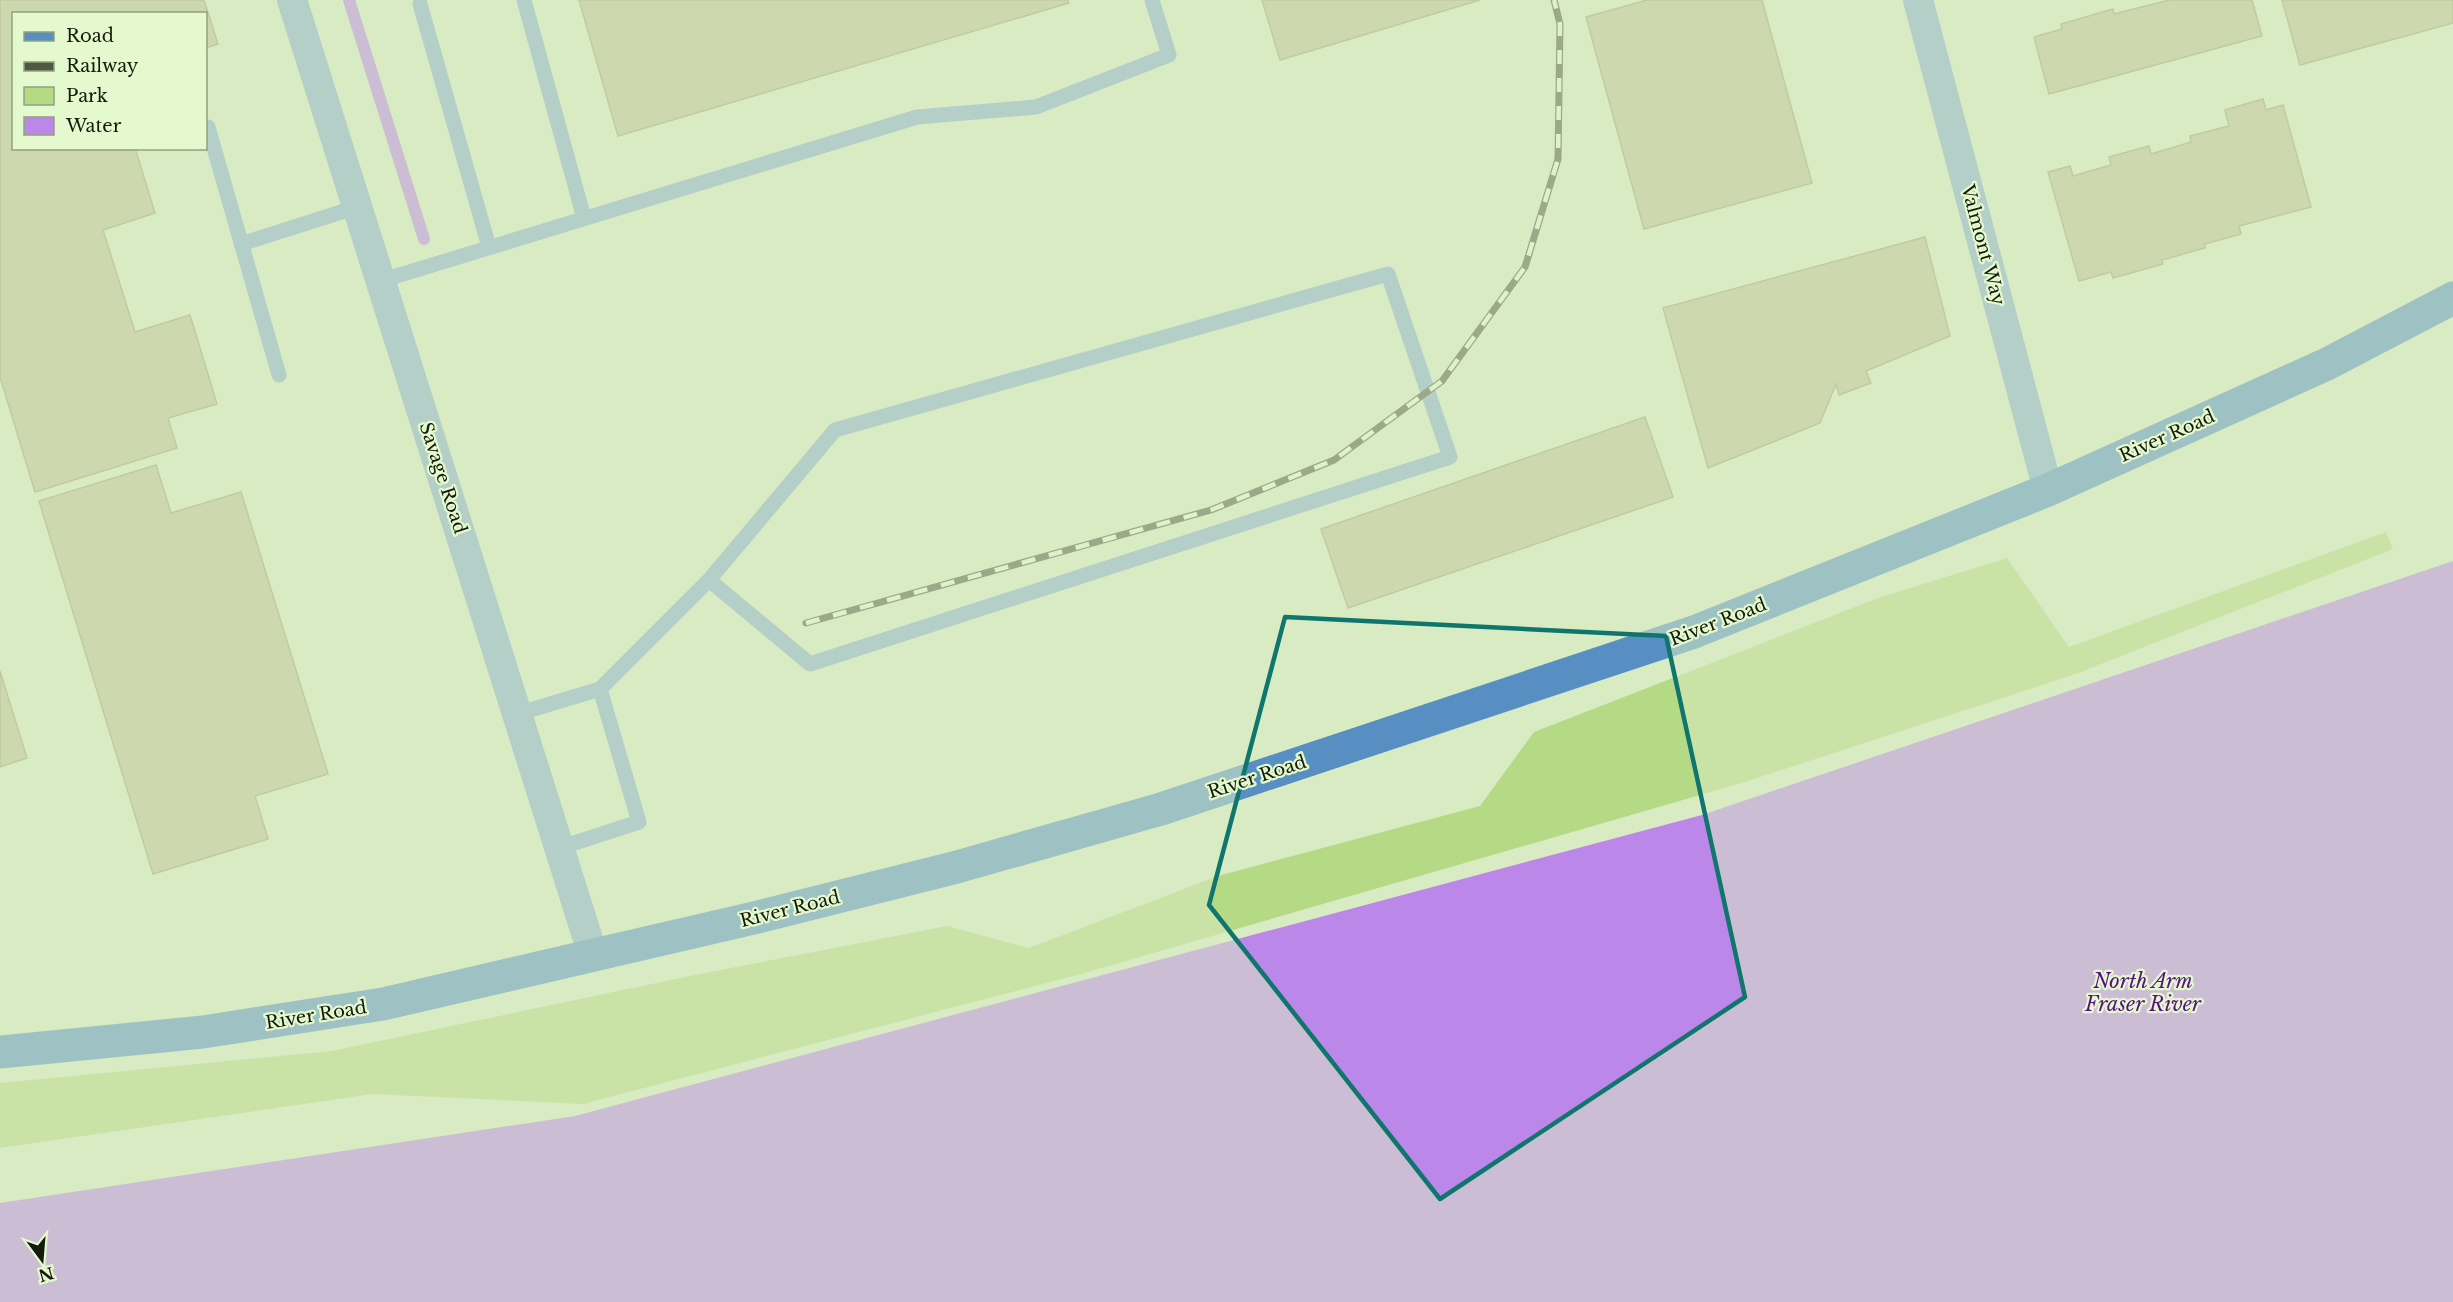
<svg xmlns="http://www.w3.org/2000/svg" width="2453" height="1302" viewBox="0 0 2453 1302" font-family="'Libre Baskerville',serif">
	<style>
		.green { fill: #b5da86 }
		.water { fill: #bb87e8 }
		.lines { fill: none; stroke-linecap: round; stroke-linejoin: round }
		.stream { stroke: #bb87e8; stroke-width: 12 }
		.building { fill: #c1c296; stroke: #a4a57a; stroke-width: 1.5 }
		.lane { stroke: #87accf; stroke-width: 15 }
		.street { stroke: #87accf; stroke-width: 30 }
		.secondary { stroke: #578fc3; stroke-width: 33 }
		.rail-casing { stroke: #4f5942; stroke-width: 7 }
		.rail { stroke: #e5f9ce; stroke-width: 4.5; stroke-dasharray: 14; stroke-linecap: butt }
		.marked { fill: none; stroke: #0f766e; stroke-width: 4.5; stroke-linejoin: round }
		.labels { text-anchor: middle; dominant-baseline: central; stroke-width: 4.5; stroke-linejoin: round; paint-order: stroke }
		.street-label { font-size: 18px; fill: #151b0c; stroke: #e5f9ce }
		.water-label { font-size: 20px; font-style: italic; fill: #590f85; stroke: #e5f9ce }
	</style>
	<rect width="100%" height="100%" fill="#d8ebc2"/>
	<!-- green -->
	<path class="green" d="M2386,532L2393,549L2073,675L1745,782L1081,974L583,1104L373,1094L0,1148V1083L332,1051L685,977L947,926L1029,948L1218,876L1480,806L1534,732L1878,598L2007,558L2069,647Z"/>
	<!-- water -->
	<path class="water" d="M2453,561V1302H0V1203L575,1116L1702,815Z"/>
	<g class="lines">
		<!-- stream -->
		<path class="stream" d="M349,0L424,239"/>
	</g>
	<!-- building -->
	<g class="building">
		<path d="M0,0H204L218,44L206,48V14H14V148H135L155,213L103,230L135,332L190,315L217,404L168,418L177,448L35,492L0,377Z"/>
		<path d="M579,0H1068L1069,3L618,136Z"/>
		<path d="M1262,0H1480L1280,60Z"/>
		<path d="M1647,0H1762L1812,183L1644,229L1586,17Z"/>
		<path d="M2169,0H2252L2262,36L2049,94L2034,37L2062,29L2061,24L2113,9L2114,14Z"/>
		<path d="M2282,0H2453V23L2300,65Z"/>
		<path d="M2263,99L2266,110L2283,105L2311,207L2239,226L2241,234L2205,244V248L2162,260L2163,264L2113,278L2111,272L2079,281L2048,172L2070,166L2073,176L2111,165L2109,157L2149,146L2151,154L2191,142L2190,136L2229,126L2225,110Z"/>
		<path d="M1925,237L1950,336L1866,371L1871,383L1839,395L1836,384L1820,423L1708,468L1663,308Z"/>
		<path d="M1645,417L1673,497L1348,608L1321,529Z"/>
		<path d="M156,465L171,513L241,492L328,774L255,796L268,839L153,874L39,501Z"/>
		<path d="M0,671L27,758L0,767Z"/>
	</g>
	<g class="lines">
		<!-- lane -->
		<g class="lane">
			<path d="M524,0L584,218"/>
			<path d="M420,4L489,247"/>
			<path d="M208,127L279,375"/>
			<path d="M241,244L357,207"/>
			<path d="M380,281L917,117L1036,107L1169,55L1152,0"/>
			<path d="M600,689L709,580L835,430L1388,274L1450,457L810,664L709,580"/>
			<path d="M517,714L600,689L639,822L559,848"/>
		</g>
		<!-- street -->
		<g class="street">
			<path d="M292,0L593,955"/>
			<path d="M1918,0L2048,490"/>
		</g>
		<!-- secondary -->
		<path class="secondary" d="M0,1052L203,1032L383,1004L758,917L957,867L1161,809L1694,632L2048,490L2327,364L2453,298"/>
		<!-- rail casing -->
		<g class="rail-casing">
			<path id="rail" d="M806,623L1211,510L1334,460L1442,381L1525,267L1558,159L1560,24L1554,0"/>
		</g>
		<!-- rail -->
		<use href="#rail" class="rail"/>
	</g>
	<!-- marked area -->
	<path d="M0 0H2453V1302H0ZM1285,617L1666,636L1745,997L1440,1199L1209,905Z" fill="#d8ebc2" fill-opacity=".55" fill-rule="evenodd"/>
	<path class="marked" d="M1285,617L1666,636L1745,997L1440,1199L1209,905Z"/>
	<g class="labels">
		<!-- street labels -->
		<g class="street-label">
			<text transform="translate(1983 245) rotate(75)">Valmont Way</text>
			<text transform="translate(2167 436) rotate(-24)">River Road</text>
			<text transform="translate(443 478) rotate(72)">Savage Road</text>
			<text transform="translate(1718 622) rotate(-21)">River Road</text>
			<text transform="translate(1257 777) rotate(-18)">River Road</text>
			<text transform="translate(790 909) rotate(-14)">River Road</text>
			<text transform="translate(316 1015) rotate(-9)">River Road</text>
		</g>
		<!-- water labels -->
		<g class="water-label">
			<text x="2143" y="981">North Arm<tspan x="2143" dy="23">Fraser River</tspan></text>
		</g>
	</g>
	<!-- legend -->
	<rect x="12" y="12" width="195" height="138" fill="#e5f9ce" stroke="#92a080" stroke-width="1.5"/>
	<rect x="24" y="32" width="30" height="9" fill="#578fc3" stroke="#92a080" stroke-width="1.5"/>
	<text x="66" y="42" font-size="18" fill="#151b0c">Road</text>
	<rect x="24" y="62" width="30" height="9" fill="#4f5942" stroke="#92a080" stroke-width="1.5"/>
	<text x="66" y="72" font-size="18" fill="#151b0c">Railway</text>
	<rect x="24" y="87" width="30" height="18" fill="#b5da86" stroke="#92a080" stroke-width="1.5"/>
	<text x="66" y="102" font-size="18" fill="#151b0c">Park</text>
	<rect x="24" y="117" width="30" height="18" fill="#bb87e8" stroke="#92a080" stroke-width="1.5"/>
	<text x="66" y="132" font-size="18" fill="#151b0c">Water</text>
	<!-- north arrow -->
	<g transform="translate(42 1260) rotate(164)" stroke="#e5f9ce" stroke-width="4.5" paint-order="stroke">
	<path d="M0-4.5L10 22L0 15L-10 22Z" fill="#151b0c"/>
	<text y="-9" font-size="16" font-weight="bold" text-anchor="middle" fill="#151b0c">N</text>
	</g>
</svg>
